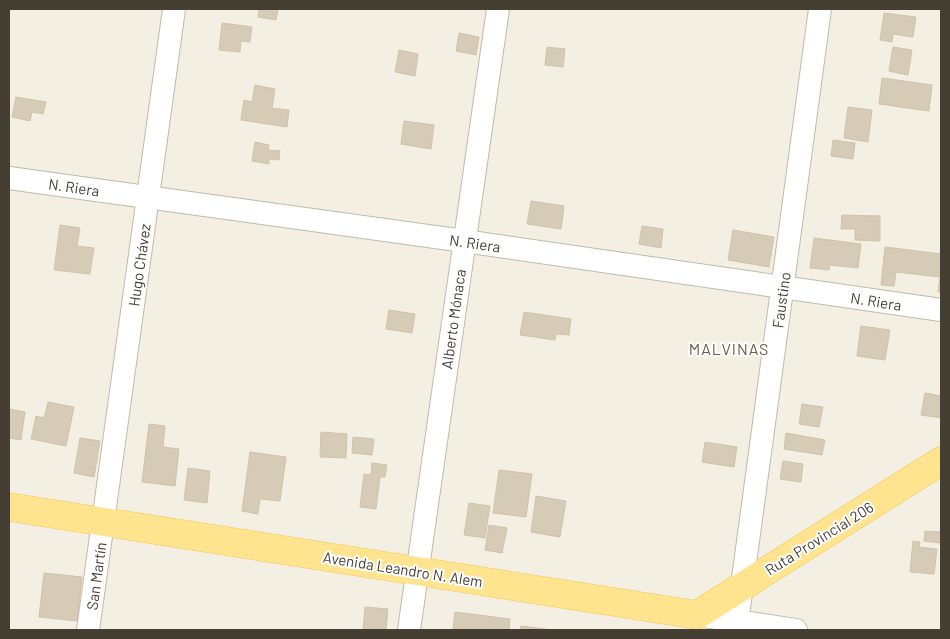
<svg xmlns="http://www.w3.org/2000/svg" width="950" height="639" viewBox="0 0 950 639" font-family="Barlow,sans-serif">
	<style>
		.building { fill: #d5cbb6; stroke: #d1c3a8 }
		.lines { fill: none; stroke-linecap: round; stroke-linejoin: round }
		.minor-casing { stroke: #c2baa6; stroke-width: 24 }
		.major-casing { stroke: #f1c852; stroke-width: 29 }
		.minor { stroke: #fff; stroke-width: 22 }
		.major { stroke: #ffe48f; stroke-width: 28 }
		.labels { text-anchor: middle; dominant-baseline: central; stroke-width: 4; stroke-linejoin: round; paint-order: stroke }
		.street-label { font-size: 15px; fill: #453e32; stroke: #fff }
		.neighbourhood-label { font-size: 16px; letter-spacing: 1px; fill: #695d48; stroke: #fff }
	</style>
	<rect width="100%" height="100%" fill="#f3efe2"/>
	<!-- building -->
	<g class="building">
		<path d="M259,9H278L276,20L258,17Z"/>
		<path d="M884,13L916,17L913,37L893,34L892,42L880,40Z"/>
		<path d="M222,23L252,27L250,42L241,41L240,52L219,50Z"/>
		<path d="M459,33L479,37L476,55L456,51Z"/>
		<path d="M547,47L565,49L563,67L545,65Z"/>
		<path d="M893,47L912,50L908,75L889,71Z"/>
		<path d="M399,50L418,54L415,76L395,72Z"/>
		<path d="M882,78L932,85L929,111L879,104Z"/>
		<path d="M255,85L275,89L272,108L289,110L287,127L241,120L244,100L252,102Z"/>
		<path d="M16,97L46,102L43,114L32,112L30,121L12,117Z"/>
		<path d="M848,107L872,110L868,142L844,138Z"/>
		<path d="M404,121L434,125L431,149L401,144Z"/>
		<path d="M833,140L855,143L853,159L831,156Z"/>
		<path d="M255,142L269,145L268,150L280,151L279,160L269,159V164L252,161Z"/>
		<path d="M531,201L564,206L561,229L527,224Z"/>
		<path d="M842,215L880,216V241L855,240V229H841Z"/>
		<path d="M60,225L80,228L77,246L94,248L90,274L54,270Z"/>
		<path d="M642,226L663,229L661,248L639,244Z"/>
		<path d="M733,230L774,237L769,267L728,260Z"/>
		<path d="M814,238L861,244L858,268L830,265L829,270L810,268Z"/>
		<path d="M885,247L941,254V292H938L940,277L896,272L894,286L881,285Z"/>
		<path d="M389,310L415,314L412,333L386,329Z"/>
		<path d="M524,312L571,319L569,335L556,334L555,340L520,335Z"/>
		<path d="M861,326L890,330L885,360L857,356Z"/>
		<path d="M925,393L941,396V418L921,415Z"/>
		<path d="M48,402L74,407L66,446L31,439L36,416L44,418Z"/>
		<path d="M802,404L823,407L819,427L799,424Z"/>
		<path d="M9,409L25,412L21,440L9,438Z"/>
		<path d="M149,424L165,426L163,447L179,449L175,486L142,482Z"/>
		<path d="M321,432L347,434L346,458L320,457Z"/>
		<path d="M786,433L825,440L822,455L784,449Z"/>
		<path d="M353,437L374,439L372,455L352,453Z"/>
		<path d="M80,438L100,441L94,477L74,473Z"/>
		<path d="M705,442L737,447L734,467L702,462Z"/>
		<path d="M250,452L286,457L280,501L260,499L258,514L242,511Z"/>
		<path d="M783,461L803,464L801,482L780,479Z"/>
		<path d="M372,463L387,465L385,477H380L376,509L360,507L364,474L371,475Z"/>
		<path d="M188,468L210,471L207,503L184,500Z"/>
		<path d="M499,470L532,474L526,517L493,513Z"/>
		<path d="M536,496L566,501L560,537L531,532Z"/>
		<path d="M469,503L490,506L485,538L464,535Z"/>
		<path d="M489,525L507,528L502,553L485,550Z"/>
		<path d="M925,531L941,532V543L924,541Z"/>
		<path d="M913,541L920,542L919,547L937,549L934,574L910,572Z"/>
		<path d="M44,573L82,577L77,621L39,617Z"/>
		<path d="M365,607L388,609L386,630H363Z"/>
		<path d="M455,612L510,619L509,630H453Z"/>
		<path d="M521,626L553,630H520Z"/>
	</g>
	<g class="lines">
		<!-- minor casing -->
		<g class="minor-casing">
			<g id="minor">
				<path d="M9,178L464,241L941,310"/>
				<path d="M697,615L796,630"/>
				<path d="M88,630L174,9"/>
				<path d="M409,630L498,9"/>
				<path d="M736,630L820,9"/>
			</g>
		</g>
		<!-- major casing -->
		<g class="major-casing">
			<path id="major" d="M9,507L697,615L941,461"/>
		</g>
		<!-- minor -->
		<use href="#minor" class="minor"/>
		<!-- major -->
		<use href="#major" class="major"/>
	</g>
	<g class="labels">
		<!-- street labels -->
		<g class="street-label">
			<text transform="translate(74 187) rotate(8)">N. Riera</text>
			<text transform="translate(475 243) rotate(8)">N. Riera</text>
			<text transform="translate(139 265) rotate(-82)">Hugo Chávez</text>
			<text transform="translate(781 300) rotate(-82)">Faustino</text>
			<text transform="translate(876 301) rotate(9)">N. Riera</text>
			<text transform="translate(453 319) rotate(-82)">Alberto Mónaca</text>
			<text transform="translate(819 538) rotate(-32)">Ruta Provincial 206</text>
			<text transform="translate(403 569) rotate(9)">Avenida Leandro N. Alem</text>
			<text transform="translate(96 576) rotate(-82)">San Martín</text>
		</g>
		<!-- neighbourhood labels -->
		<g class="neighbourhood-label">
			<text x="729" y="348">MALVINAS</text>
		</g>
	</g>
	<!-- border -->
	<rect width="950" height="639" fill="none" stroke="#453e32" stroke-width="20"/>
</svg>
